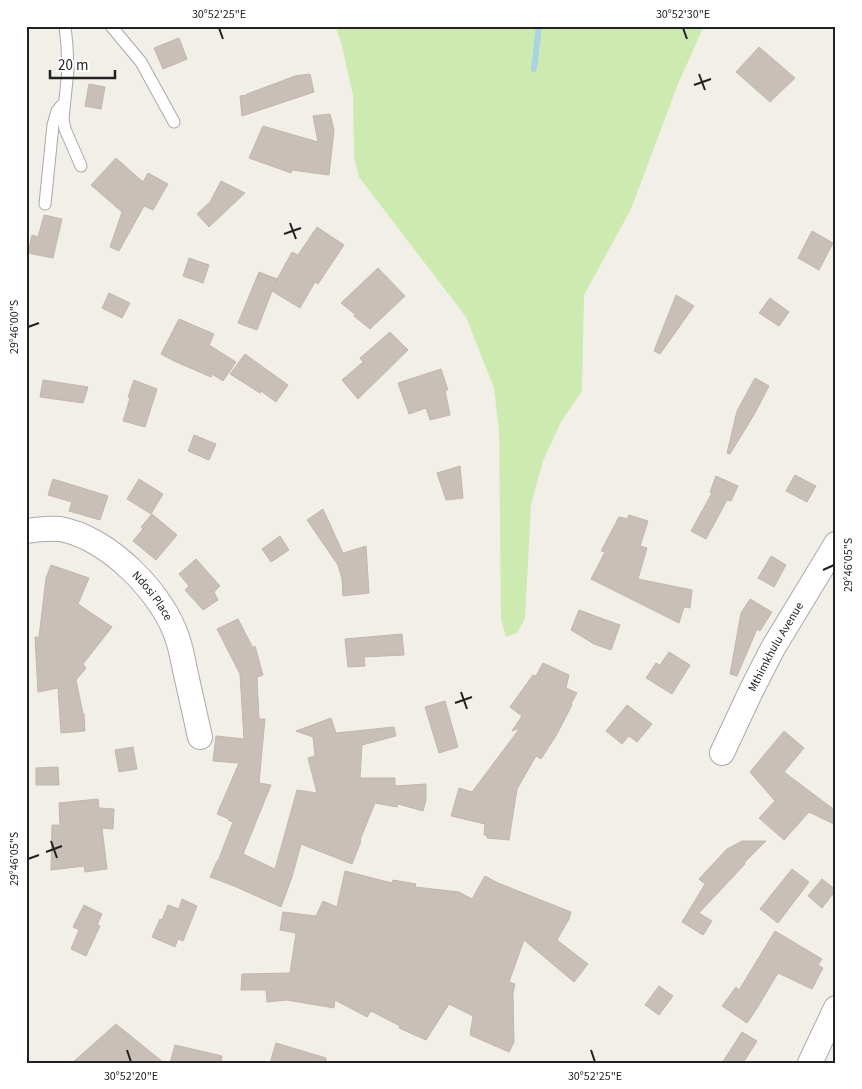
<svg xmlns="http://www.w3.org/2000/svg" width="862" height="1089" viewBox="0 0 862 1089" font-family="'Source Sans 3',sans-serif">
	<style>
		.grass { fill: #cdebb0 }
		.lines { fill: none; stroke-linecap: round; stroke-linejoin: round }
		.stream { stroke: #aad3df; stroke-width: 6 }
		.building { fill: #c7bfb8; stroke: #c4b6ab }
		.lane-casing { stroke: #a9a9a9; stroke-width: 13 }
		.street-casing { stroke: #a9a9a9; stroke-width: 26 }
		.lane { stroke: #fff; stroke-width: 11 }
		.street { stroke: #fff; stroke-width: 24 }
		.ticks { fill: none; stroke: #222; stroke-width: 2 }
		.labels { text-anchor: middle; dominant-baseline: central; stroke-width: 5; stroke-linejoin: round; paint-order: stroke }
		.street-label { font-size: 12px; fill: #222; stroke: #fff }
		.neatline { fill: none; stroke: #222; stroke-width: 2 }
		.ticks-label { font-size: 12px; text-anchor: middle; fill: #222 }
	</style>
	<rect width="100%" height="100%" fill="#f2efe9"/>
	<!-- grass -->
	<path class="grass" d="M335,26H704L678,84L631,209L584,295L582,391L561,422L543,461L531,505L525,619L517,633L506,637L501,619L499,431L494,388L466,317L359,177L354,157L353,95L341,42Z"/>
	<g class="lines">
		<!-- stream -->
		<path class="stream" d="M534,69L539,26"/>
	</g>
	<!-- building -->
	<g class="building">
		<path d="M179,38L187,59L163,69L154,48Z"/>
		<path d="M759,47L795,78L770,102L736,72Z"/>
		<path d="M310,74L314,92L242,116L240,96L247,95V94L295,76Z"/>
		<path d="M89,84L105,87L101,109L85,106Z"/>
		<path d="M330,114L334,130L329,175L292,170L291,173L249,158L263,126L318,142L313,116Z"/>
		<path d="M116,158L143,182L148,173L168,184L153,210L144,206L119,251L110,247L122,212L91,185Z"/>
		<path d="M221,181L245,193L209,227L197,214L210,202Z"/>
		<path d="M44,215L62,219L53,258L28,253L32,235L38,237Z"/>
		<path d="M317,227L344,245L318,284L315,282L300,308L272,291L257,330L238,323L259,272L277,279L274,285L292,252L298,255Z"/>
		<path d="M812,231L833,243L819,270L798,258Z"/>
		<path d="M189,258L209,265L203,283L183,276Z"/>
		<path d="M378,268L405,296L370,329L354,316L356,315L341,303Z"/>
		<path d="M109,293L130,303L122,318L102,308Z"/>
		<path d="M676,295L694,306L660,354L654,351Z"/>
		<path d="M770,298L789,312L779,326L759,313Z"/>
		<path d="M179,319L214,334L209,345L236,362L223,381L212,374L211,377L174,361L161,354Z"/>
		<path d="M390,332L408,350L358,399L342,380L363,362L360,358Z"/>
		<path d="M245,354L288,385L276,402L261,391L260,393L230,374Z"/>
		<path d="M441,369L448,390H445L450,415L430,420L426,408L409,414L398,383Z"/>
		<path d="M755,378L769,386L755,413L730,454L727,453L737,411Z"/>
		<path d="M43,380L88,387L83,403L40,397Z"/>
		<path d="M134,380L157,389L145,427L123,421L130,398L128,397Z"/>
		<path d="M194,435L216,444L209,460L188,451Z"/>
		<path d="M460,466L463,498L446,500L437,473Z"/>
		<path d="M795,475L816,486L807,502L786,491Z"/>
		<path d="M716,476L738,486L731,501L727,500L706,539L691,531L712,493L710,492Z"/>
		<path d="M53,479L108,496L100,520L69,511L72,502L48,495Z"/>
		<path d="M139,479L163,494L151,514L127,499Z"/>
		<path d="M323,509L343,553L366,546L369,593L343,596L342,579L338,565L307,520Z"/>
		<path d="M152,514L177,535L156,560L133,541L143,529L141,527Z"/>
		<path d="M629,515L648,521L640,546L647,548L638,579L692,590L690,608L684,607L679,623L591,579L605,552L601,551L619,517L627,519Z"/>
		<path d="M280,536L289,550L271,562L262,549Z"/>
		<path d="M771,556L786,565L774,587L758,578Z"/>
		<path d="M196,559L220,586L214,592L218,600L203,610L185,590L189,586L179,574Z"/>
		<path d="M51,565L89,578L78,604L112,627L83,664L86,668L76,680L83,714H84L85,731L61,733L58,688L38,692L35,637H39L46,578Z"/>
		<path d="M750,599L772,612L760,631L757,629L737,676L730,674L741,613Z"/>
		<path d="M579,610L620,625L611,650L594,644L571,630Z"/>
		<path d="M238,619L253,648L255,646L263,675L257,677L259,719H265L259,783L271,785L243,854L275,869L297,790L317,793L308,758L315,756L313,737L296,731L331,718L336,733L394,727L396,736L362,745L360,778H395V786L426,784V800L423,811L398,804L397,807L375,803L360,840L361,841L352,864L301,844L292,877L281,907L234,886L210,877L217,861H218L233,822L228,820L229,819L217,814L239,763L213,761L216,736L244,739L240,674L217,629Z"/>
		<path d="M402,634L404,655L364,657L365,666L348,667L345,639Z"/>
		<path d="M669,652L690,665L672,694L646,678L656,663L660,665Z"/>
		<path d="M543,663L569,675L566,688L577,693L571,704L572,705L557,734L541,759L536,756L517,789L509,840L487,838V835H484L485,824L451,816L459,788L472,792L520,728L512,731L522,716L510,707L533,675L536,676Z"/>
		<path d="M445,701L458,747L439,753L425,707Z"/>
		<path d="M627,705L652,724L637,742L629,736L622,744L606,731Z"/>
		<path d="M784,731L804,748L784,772L836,811V825L809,812L784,840L759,818L775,801L750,772Z"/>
		<path d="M133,747L137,769L119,772L115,750Z"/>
		<path d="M58,767L59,785H36V768Z"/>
		<path d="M98,799L99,808L114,809L113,829L102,828L107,869L85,872L84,866L51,870L52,825H60L59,803Z"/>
		<path d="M742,841H766L744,863L745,864L699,913L712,921L703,935L682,922L705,884L699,879L727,849Z"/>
		<path d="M792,869L809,882L778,923L760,909Z"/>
		<path d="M345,871L392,883L393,880L416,884L415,887L459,892L472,899L485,876L498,883L571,912L569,919L557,940L588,964L574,982L524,940L509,982L515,984L513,993L514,1042L509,1052L470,1035L473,1016L449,1004L426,1040L399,1028L400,1026L371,1011L367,1017L335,1000L334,1008L287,1000L267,1002L266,990H241L242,974L290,973L296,933L280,930L283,912L316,916L323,901L337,907Z"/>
		<path d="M822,879L836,890L822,908L808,896Z"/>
		<path d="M182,899L197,906L183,941L178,939L175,947L152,937L160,919L162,920L168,905L179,909Z"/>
		<path d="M84,905L102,914L97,925L100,926L86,956L71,949L79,930L73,927Z"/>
		<path d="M775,931L822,959L818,965L823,968L812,989L778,973L756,1010L747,1023L722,1006L736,987L739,990Z"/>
		<path d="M659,986L673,996L659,1015L645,1005Z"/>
		<path d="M116,1024L164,1063H72Z"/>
		<path d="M742,1032L757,1041L743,1063H722Z"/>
		<path d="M276,1043L326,1058V1063H270Z"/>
		<path d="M175,1045L222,1056L221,1063H170Z"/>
	</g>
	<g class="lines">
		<!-- lane casing -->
		<g class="lane-casing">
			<g id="lane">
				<path d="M65,26L67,46L68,70L63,119L65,129L81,166"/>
				<path d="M111,26L141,62L174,122"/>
				<path d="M45,204L53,125L57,111L62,105"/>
			</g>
		</g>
		<!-- street casing -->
		<g class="street-casing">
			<g id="street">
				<path id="s1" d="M26,531C38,529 49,528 60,529C108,537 164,594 178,640C181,649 183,660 185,670C190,692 195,714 200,737"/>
				<path id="s2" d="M722,753L752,689L773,648L836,544"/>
				<path d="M810,1063L836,1008"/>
			</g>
		</g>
		<!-- lane -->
		<use href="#lane" class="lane"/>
		<!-- street -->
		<use href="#street" class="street"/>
	</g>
	<!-- ticks -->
	<path class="ticks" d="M219,28L223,39M683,28L687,39M699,74L705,90M694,85L711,79M290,223L296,239M284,234L301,228M28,327L39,323M823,570L834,565M461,692L467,709M455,703L472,697M51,841L57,858M46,852L62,846M28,859L39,855M127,1050L131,1062M591,1050L595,1062"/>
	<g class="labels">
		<!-- street labels -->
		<g class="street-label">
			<text stroke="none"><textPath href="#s1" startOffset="151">Ndosi Place</textPath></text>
			<text stroke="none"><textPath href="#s2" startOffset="119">Mthimkhulu Avenue</textPath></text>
		</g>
	</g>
	<!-- border -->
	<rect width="862" height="1089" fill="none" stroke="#ffffff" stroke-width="55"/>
	<!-- scale -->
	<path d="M50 70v8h65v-8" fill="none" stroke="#222222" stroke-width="2.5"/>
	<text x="58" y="70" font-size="15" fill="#222222" stroke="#ffffff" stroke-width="4" paint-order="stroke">20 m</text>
	<rect x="28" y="28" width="806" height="1034" class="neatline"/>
	<g class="ticks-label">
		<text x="219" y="18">30°52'25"E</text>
		<text x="683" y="18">30°52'30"E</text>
		<text transform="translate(14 327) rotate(-90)" y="4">29°46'00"S</text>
		<text transform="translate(848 565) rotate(-90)" y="4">29°46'05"S</text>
		<text transform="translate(14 859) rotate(-90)" y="4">29°46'05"S</text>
		<text x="131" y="1080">30°52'20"E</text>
		<text x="595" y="1080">30°52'25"E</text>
	</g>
</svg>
